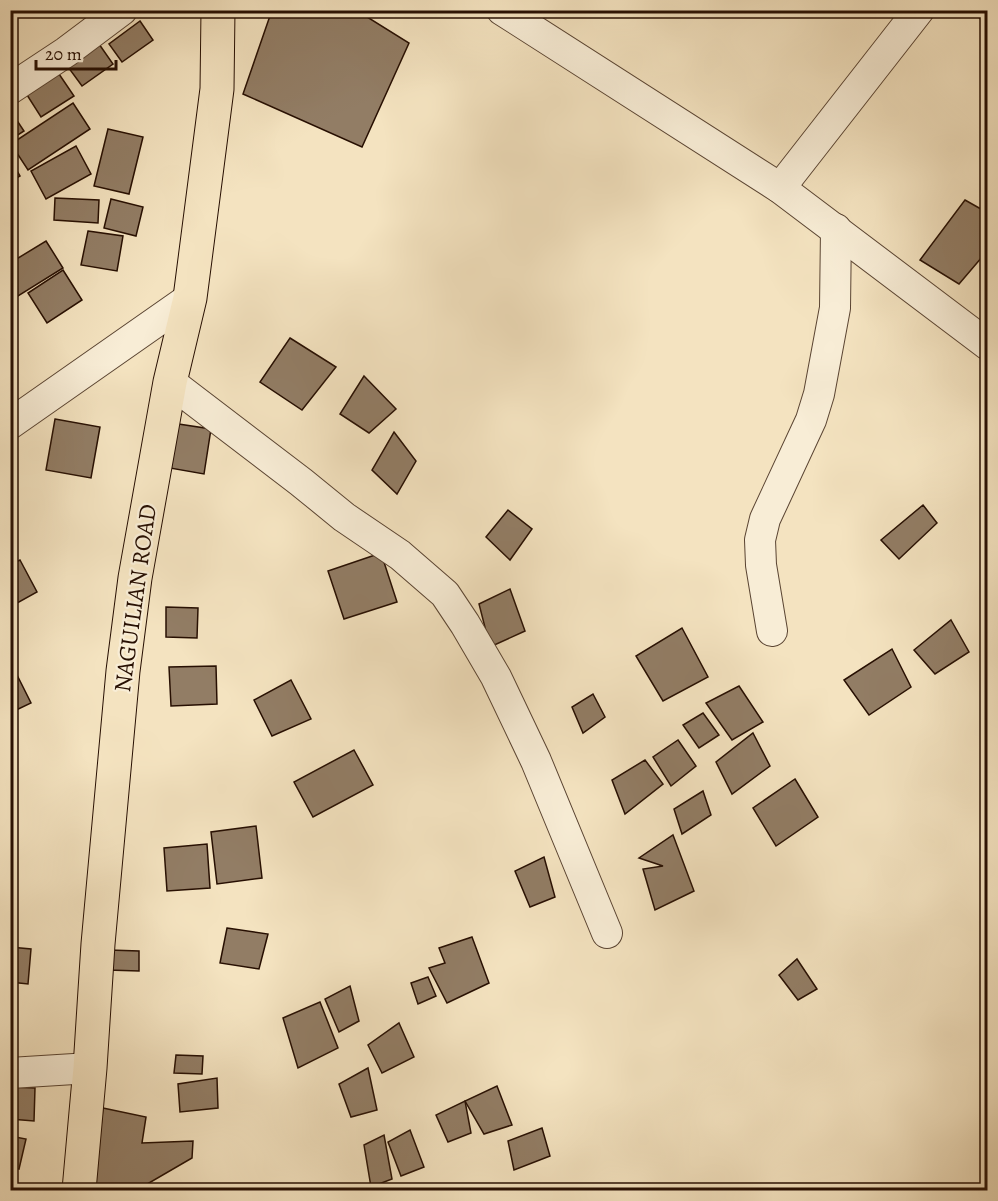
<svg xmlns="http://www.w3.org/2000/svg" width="998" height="1201" viewBox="0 0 998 1201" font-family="Alegreya,serif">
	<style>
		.building { fill: #927d65; stroke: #270f02; stroke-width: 1.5 }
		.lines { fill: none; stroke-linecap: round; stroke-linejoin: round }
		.street-casing { stroke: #5a4432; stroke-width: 32 }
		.highway-casing { stroke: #270f02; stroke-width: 35 }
		.street { stroke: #f8edd6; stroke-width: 30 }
		.highway { stroke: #f4e3c0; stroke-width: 33 }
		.labels { text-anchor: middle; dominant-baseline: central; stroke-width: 4.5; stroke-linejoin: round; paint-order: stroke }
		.street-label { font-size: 24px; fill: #270f02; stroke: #f8edd6 }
	</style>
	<rect width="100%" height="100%" fill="#f4e3c0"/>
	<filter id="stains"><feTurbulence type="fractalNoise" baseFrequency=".00333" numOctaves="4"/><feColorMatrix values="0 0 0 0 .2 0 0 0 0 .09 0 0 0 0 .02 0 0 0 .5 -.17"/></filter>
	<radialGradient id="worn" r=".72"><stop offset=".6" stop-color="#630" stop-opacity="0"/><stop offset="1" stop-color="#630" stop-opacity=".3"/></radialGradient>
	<!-- building -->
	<g class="building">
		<path d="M272,10H356L409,43L362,147L243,94Z"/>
		<path d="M988,10V26L972,11Z"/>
		<path d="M140,21L153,40L122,62L109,44Z"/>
		<path d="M99,44L113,64L82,86L68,67Z"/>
		<path d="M59,74L74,96L41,117L27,95Z"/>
		<path d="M73,103L90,129L28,170L11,144Z"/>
		<path d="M10,110L24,131L10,140Z"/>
		<path d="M108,129L143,137L129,194L94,186Z"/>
		<path d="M76,146L91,174L46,199L31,171Z"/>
		<path d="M10,159L20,176L10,182Z"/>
		<path d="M55,198L99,200L98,223L54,220Z"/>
		<path d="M111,199L143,207L136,236L104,228Z"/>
		<path d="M965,200L988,213V250L959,284L920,260Z"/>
		<path d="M88,231L123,236L117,271L81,265Z"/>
		<path d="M46,241L63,268L10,301V263Z"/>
		<path d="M63,270L82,300L47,323L28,293Z"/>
		<path d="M290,338L336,367L302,410L260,382Z"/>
		<path d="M364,376L396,409L369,433L340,414Z"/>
		<path d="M55,419L100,427L91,478L46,470Z"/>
		<path d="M172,423L211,429L204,474L164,467Z"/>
		<path d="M394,432L416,461L397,494L372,470Z"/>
		<path d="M923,505L937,523L899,559L881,540Z"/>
		<path d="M508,510L532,529L510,560L486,537Z"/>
		<path d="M381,553L397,602L344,619L328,571Z"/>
		<path d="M20,560L37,592L10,607V565Z"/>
		<path d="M510,589L525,631L490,647L479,604Z"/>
		<path d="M166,607L198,608L197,638L166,637Z"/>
		<path d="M951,620L969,652L935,674L914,650Z"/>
		<path d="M682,628L708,677L663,701L636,656Z"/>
		<path d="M892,649L911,687L869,715L844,680Z"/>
		<path d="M10,661L31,703L10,713Z"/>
		<path d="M216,666L217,704L171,706L169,667Z"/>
		<path d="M291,680L311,719L272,736L254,700Z"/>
		<path d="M739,686L763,722L732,740L706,703Z"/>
		<path d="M593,694L605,717L583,733L572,707Z"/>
		<path d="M703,713L719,735L699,748L683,725Z"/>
		<path d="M753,733L770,766L732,794L716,762Z"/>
		<path d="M678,740L696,766L671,786L653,757Z"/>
		<path d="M354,750L373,785L313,817L294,782Z"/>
		<path d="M645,760L663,784L625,814L612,780Z"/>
		<path d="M795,779L818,817L776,846L753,808Z"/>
		<path d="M703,791L711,815L682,834L674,809Z"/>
		<path d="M256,826L262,878L217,884L211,832Z"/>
		<path d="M673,835L694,891L655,910L643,869L663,866L639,858Z"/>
		<path d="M207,844L210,888L167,891L164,848Z"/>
		<path d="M544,857L555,897L530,907L515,871Z"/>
		<path d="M227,928L268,934L259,969L220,963Z"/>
		<path d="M472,937L489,983L447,1003L429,968L445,963L439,948Z"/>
		<path d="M10,947L31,949L28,984L10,982Z"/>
		<path d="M109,950L139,951V971L108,970Z"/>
		<path d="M797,959L817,989L798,1000L779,975Z"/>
		<path d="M428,977L436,996L418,1004L411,983Z"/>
		<path d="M350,986L359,1021L339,1032L325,999Z"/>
		<path d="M320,1002L338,1048L298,1068L283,1018Z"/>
		<path d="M399,1023L414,1057L382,1073L368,1045Z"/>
		<path d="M176,1055L203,1056L202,1074L174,1073Z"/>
		<path d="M368,1068L377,1110L351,1117L339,1084Z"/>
		<path d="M217,1078L218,1108L180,1112L178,1084Z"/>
		<path d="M497,1086L512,1125L484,1134L465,1101Z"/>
		<path d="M10,1087L35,1088L34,1121L10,1119Z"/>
		<path d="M465,1101L471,1133L448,1142L436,1115Z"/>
		<path d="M103,1108L146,1117L142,1143L193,1141L192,1158L137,1190H94Z"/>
		<path d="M542,1128L550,1156L514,1170L508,1141Z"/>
		<path d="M410,1130L424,1167L401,1176L388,1142Z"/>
		<path d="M384,1135L392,1179L371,1187L364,1145Z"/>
		<path d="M10,1136L26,1139L19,1169L10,1167Z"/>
	</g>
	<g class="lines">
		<!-- street casing -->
		<g class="street-casing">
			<g id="street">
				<path d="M502,10L780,188L988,345"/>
				<path d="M10,89L66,52L122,10"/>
				<path d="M780,188L919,10"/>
				<path d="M170,382L301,482L344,517L400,555L445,594L465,624L496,677L536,761L607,933"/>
				<path d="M10,424L190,298"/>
				<path d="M772,631L761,565L760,540L765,519L811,420L819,394L835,308L836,229"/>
				<path d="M10,1073L90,1068"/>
			</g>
		</g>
		<!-- highway casing -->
		<g class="highway-casing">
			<path id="highway" d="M79,1190L90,1068L98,944L123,671L135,578L170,382L190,298L217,89L218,10"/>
		</g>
		<!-- street -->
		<use href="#street" class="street"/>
		<!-- highway -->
		<use href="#highway" class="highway"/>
	</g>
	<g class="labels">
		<!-- street labels -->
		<g class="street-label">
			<text transform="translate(135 598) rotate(-82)">NAGUILIAN ROAD</text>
		</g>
	</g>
	<!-- margin -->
	<rect width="998" height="1201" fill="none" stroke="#f4e3c0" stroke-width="36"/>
	<rect x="12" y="12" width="974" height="1177" fill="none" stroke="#270f02" stroke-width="3"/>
	<rect x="18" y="18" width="962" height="1165" fill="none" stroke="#270f02" stroke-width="1.5"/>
	<!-- scale -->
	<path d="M36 60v9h80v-9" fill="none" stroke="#270f02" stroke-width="3"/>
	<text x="45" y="60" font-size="18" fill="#270f02" stroke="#f8edd6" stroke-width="4.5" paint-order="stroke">20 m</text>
	<rect width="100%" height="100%" filter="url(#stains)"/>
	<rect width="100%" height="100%" fill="url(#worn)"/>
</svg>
